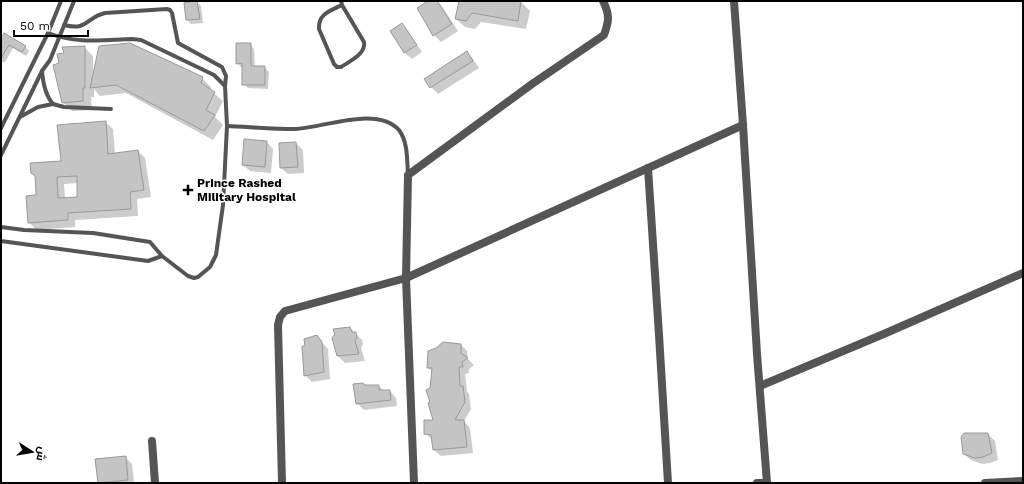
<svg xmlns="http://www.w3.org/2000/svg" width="1024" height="484" viewBox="0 0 1024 484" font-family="'Work Sans',Cairo,sans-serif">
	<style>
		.shadow { fill: #0003; fill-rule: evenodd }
		.building { fill: #c4c4c4; stroke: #999; fill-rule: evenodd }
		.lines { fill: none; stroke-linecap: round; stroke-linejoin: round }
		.lane { stroke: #555; stroke-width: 4 }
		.street { stroke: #555; stroke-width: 8 }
		.poi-dot { fill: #000; stroke: #fff; stroke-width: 1.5 }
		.labels { text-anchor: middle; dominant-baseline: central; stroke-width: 3; stroke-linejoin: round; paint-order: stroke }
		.poi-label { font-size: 12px; font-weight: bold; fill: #000; stroke: #fff; text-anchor: start }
	</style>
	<rect width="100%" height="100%" fill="#fff"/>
	<!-- shadow -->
	<g class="shadow">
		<path d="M196,1L201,6L203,23L191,24L187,20Z"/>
		<path d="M430,1H437L441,5L458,31L441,42L434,35L427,24Z"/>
		<path d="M460,1L521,2L530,11L526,29L481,22L475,29L465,27L456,19Z"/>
		<path d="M401,24L408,31L422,52L412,59L405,53L391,31Z"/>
		<path d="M1,39L25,46L29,51L26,56L13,48L5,62H1Z"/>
		<path d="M250,44L254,49L255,67H264L269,72L268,89L248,88L243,84V67H241L237,63Z"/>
		<path d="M84,47L93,56V74L202,78L211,87L210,90L223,101L215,117L223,125L213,140L126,93L100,96L94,89V97H91L92,110L72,111L63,102L60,64Z"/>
		<path d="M467,53L473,59L479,68L438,94L431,87Z"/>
		<path d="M105,122L113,129L115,154L138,151L145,158L151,197L137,199L138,216L75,220V227L36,230L29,222L37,196L36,177L32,173L62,162ZM78,183V198H65L64,184Z"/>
		<path d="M267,142L273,149L271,173L250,171L243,165Z"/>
		<path d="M296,143L303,150L304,173L288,174L281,168Z"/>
		<path d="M350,328L362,340L363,344L361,348L365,361L345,363L338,356L333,338Z"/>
		<path d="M317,337L328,349L330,379L312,382L305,375L306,347Z"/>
		<path d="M461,345L467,351L468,359L474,365L469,369V373L465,374L467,391L469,394L471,409L464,421L470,428L473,453L441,456L434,450L433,440L425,433L434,421L431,403L430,388L433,372L428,368Z"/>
		<path d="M365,386H379L384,391H390L396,398L397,406L364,410L357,403Z"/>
		<path d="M988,434L995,441L998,460L990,463L982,464L971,460L964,454Z"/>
		<path d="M125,457L132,464L134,483H99L96,460Z"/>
	</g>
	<!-- building -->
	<g class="building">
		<path d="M193,1H197L200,19L186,20L184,3Z"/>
		<path d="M428,1H437L452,24L433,36L417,8Z"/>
		<path d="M459,1H521L518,21L472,13L466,21L455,19Z"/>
		<path d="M402,23L417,45L404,53L390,31Z"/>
		<path d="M4,33L26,46L22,52L9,45L1,58V37Z"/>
		<path d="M130,43L203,77L201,83L215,92L206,110L215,115L204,131L116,85L90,88L99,46Z"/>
		<path d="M236,43H251V66H265V85H242V63L236,64Z"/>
		<path d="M85,46V88H83V101L62,103L53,65L59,63L57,54L64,53L62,47Z"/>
		<path d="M467,51L473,61L430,88L424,79Z"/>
		<path d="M106,121L108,154L138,150L144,190L130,192L131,209L68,213V220L28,223L26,196L36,195L35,176L31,173L30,163L61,161L57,125ZM77,176V197L58,198L57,177Z"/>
		<path d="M244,139L267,141L265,167L242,165Z"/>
		<path d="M296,142L298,167L280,168L279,143Z"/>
		<path d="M350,327L352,332H356L357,337L355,341L359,354L337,356L332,338L335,334L333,329Z"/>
		<path d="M317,335L322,342L324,372L304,376L302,346H305L304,339Z"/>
		<path d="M443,342L461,344V353L468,358L462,362L463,367H459L460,386H463L465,402L455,420H464L467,447L433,450L431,435L424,434V420H433L428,403L430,402L426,390L430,388L432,368H427L428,351L436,348Z"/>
		<path d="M363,383L365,385H379V390H390L391,400L356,404L353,384Z"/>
		<path d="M964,433H988L992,453L983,457L975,458L963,454L961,437Z"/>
		<path d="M126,456L128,480L98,483L95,459Z"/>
	</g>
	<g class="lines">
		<!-- lane -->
		<g class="lane">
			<path d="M341,1L342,5L364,42C366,54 350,61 341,67H337L334,64L319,29C318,14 330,11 342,5"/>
			<path d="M48,33C77,44 102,40 132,39L141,40L214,75L225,86"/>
			<path d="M42,71C43,83 45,95 53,104"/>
			<path d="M20,117L38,107L53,104L64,107L111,109"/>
			<path d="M227,126C250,127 273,129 295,129C323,128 377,105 399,130C408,142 407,160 408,175"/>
			<path d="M1,128L48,33L61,1"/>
			<path d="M1,155L42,71L50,60L74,1"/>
			<path d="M1,227L24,230L93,233L150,242L162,256L188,276L194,278L198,277L210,267L216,255L223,205L227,126L225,86L226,76L222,67L178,43L172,13L170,10L167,9L105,13C85,18 88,31 64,25"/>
			<path d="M1,241L148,261L162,256"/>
		</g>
		<!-- street -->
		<g class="street">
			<path d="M734,1L743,125L757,354L767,483"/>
			<path d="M648,168L659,335L668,483"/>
			<path d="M760,386L886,333L1023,273"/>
			<path d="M152,441L155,483"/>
			<path d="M282,483L278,325L280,317L285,311L406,278L743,125"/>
			<path d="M414,483L406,278L408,175L532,84L604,35C609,21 610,15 603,1"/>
			<path d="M757,483H767"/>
			<path d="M985,483L1023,481"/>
		</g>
	</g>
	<!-- markers -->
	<path class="poi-dot" d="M186 184h4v4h4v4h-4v4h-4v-4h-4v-4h4z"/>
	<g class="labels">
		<!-- poi labels -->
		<g class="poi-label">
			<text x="197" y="183">Prince Rashed<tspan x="197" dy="14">Military Hospital</tspan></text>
		</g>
	</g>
	<!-- border -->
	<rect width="1024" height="484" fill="none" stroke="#000000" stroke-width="4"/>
	<!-- north arrow -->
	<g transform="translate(32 452) rotate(102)" stroke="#ffffff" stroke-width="3" paint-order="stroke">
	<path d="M0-3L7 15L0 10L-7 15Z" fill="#000000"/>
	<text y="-6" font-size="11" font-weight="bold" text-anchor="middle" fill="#000000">ش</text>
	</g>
	<!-- scale -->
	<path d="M14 30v6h74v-6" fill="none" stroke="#000000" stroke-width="2"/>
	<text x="20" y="30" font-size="12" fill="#000000" stroke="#ffffff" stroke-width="3" paint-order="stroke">50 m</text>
</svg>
